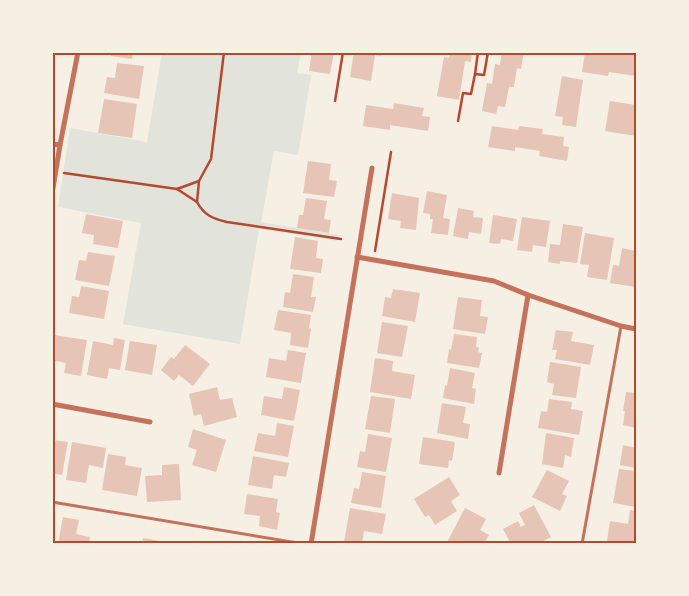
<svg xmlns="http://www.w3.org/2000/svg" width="689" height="596" viewBox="0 0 689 596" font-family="Figtree,sans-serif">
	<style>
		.green { fill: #e2e4dc }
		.building { fill: #e6c5b7 }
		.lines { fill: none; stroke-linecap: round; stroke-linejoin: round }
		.path { stroke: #b5482f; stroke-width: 2.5 }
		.service { stroke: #c5725c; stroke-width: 3 }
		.minor { stroke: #c5725c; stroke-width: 5 }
		.neatline { fill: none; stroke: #b5482f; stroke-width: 2 }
	</style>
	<rect width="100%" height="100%" fill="#f6efe4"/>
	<!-- green -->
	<path class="green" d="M162,53H301L297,73L311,75L298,155L274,151L261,222L339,235L338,241L259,229L240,344L123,324L141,223L58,207L70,128L147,142Z"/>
	<!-- building -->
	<g class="building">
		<path d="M112,52H133L132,59L111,56Z"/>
		<path d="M312,52H334L330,74L309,71Z"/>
		<path d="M354,52H382L381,56L375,55L371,81L350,77Z"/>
		<path d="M450,52H472L471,62L465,61L459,100L437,96L444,57L449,58Z"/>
		<path d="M502,52H524L521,69L517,68L514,87H509L505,107L498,106L496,114L482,111L487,83L492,84L495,64L500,65Z"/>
		<path d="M585,52L611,55L612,52L636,53V76L609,72L608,76L582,72Z"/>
		<path d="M117,63L144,66L139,99L104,93L107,77L115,78Z"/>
		<path d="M562,76L583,80L576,127L562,125L563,117L555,116Z"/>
		<path d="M104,99L137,104L132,138L98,133Z"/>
		<path d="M610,101L636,105V136L605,131Z"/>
		<path d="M394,103L424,108L422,116L430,117L428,131L390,125V130L363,126L366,105L393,109Z"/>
		<path d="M492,126L518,130L519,126L543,129L542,134L564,137L563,146L569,147L567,161L539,156L540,151L515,147V151L488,147Z"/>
		<path d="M308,161L331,164L329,180L337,181L334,197L303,193Z"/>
		<path d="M427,191L447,195L443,218L450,219L448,235L431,233L433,219H430V214L423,213Z"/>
		<path d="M392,193L419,198L416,230L400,228L401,221L388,219Z"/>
		<path d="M306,198L327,201L324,219L331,220L329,233L297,228L299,215H303Z"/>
		<path d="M458,208L474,211L473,217L483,218L481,234L469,232L468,239L453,236Z"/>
		<path d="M86,214L123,221L118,248L93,244L94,235L82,233Z"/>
		<path d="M493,215L517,219L513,241L501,239L500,244L489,243Z"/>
		<path d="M522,217L550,221L546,247L533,245L532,252L517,250Z"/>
		<path d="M563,224L583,227L577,263L560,261V264L548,262L550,244L560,245Z"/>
		<path d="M585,233L614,238L607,280L587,277L589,265L580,264Z"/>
		<path d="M295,237L318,241L316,258L323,259L321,273L290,269Z"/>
		<path d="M622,248L636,251V287L610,283L613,265L619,266Z"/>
		<path d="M88,252L115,256L109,286L75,280L79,260L86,261Z"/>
		<path d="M293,274L314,277L311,297H316L313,312L283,307L285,292L290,293Z"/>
		<path d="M81,286L109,291L104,319L69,313L72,296L79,297Z"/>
		<path d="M393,289L420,293L415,322L382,316L385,297L391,298Z"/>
		<path d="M458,297L482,300L480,316L488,317L485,334L453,329Z"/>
		<path d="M278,310L311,315L309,328L311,329L308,348L290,345L291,333L274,330Z"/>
		<path d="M382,322L408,326L402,357L377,353Z"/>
		<path d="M556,330L573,332L571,341L594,345L590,365L555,359L557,350H552Z"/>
		<path d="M454,334L477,337L476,347L479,348L478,352L482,353L479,368L447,363L449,349L451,350Z"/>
		<path d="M54,335L87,340L81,376L64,373L66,363L52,360Z"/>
		<path d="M114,338L125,340L120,370L109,368L107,379L87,375L93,341L113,345Z"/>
		<path d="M130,341L157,345L152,375L125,370Z"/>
		<path d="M185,345L210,364L193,386L179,375L174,381L161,370L171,357L174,359Z"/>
		<path d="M288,350L306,353L301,383L266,377L269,358L286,361Z"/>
		<path d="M375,358L393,361L392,371L415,375L411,399L370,392Z"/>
		<path d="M550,362L581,367L576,398L552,395L554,384L547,382Z"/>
		<path d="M450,368L475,373L472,388L476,389L474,404L443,398L445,385L447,386Z"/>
		<path d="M217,387L220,400L232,398L237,417L204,426L201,414L194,416L189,394Z"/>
		<path d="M284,387L300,390L294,421L261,415L264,396L282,399Z"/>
		<path d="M626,392L636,393V428L623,425L625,411H623Z"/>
		<path d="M371,396L395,399L390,433L365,429Z"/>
		<path d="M549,399L572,402L571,409L583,411L579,435L538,428L541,411L547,412Z"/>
		<path d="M442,403L466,407L463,423L470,424L468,439L437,433Z"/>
		<path d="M277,423L294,426L288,457L254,451L258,433L275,436Z"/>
		<path d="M193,429L226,440L216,472L192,465L197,450L188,447Z"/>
		<path d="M546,433L574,438L571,457L565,455L563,468L542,464Z"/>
		<path d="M368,434L392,438L386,472L357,467L360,451L365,452Z"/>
		<path d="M423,437L455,442L452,461L449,460L448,468L419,464Z"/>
		<path d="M52,440L68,442L62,475L52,473Z"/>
		<path d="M72,442L106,448L103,468L89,465L86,483L66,480Z"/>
		<path d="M623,445L636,448V468L620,465Z"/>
		<path d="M108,454L126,457L125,465L142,468L137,496L102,490Z"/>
		<path d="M253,456L289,463L286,477L274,475L272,489L248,485Z"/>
		<path d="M179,464L181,500L147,502L145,476L162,475V465Z"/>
		<path d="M619,469L636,471V507L613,503Z"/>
		<path d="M547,470L569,481L562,494L567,496L560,511L532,497Z"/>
		<path d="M362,472L386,476L381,508L351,503L354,488L359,489Z"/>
		<path d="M449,477L460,495L451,501L457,511L435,525L429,515L425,517L414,499Z"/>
		<path d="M247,494L278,499L276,512L280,513L277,530L259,526L260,516L244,514Z"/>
		<path d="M534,505L551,537L538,544H511L503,529L518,521L521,527L525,525L519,513Z"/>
		<path d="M350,508L386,514L382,534L364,531L362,544L344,542Z"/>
		<path d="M465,508L486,519L480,530L489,535L484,544H446Z"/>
		<path d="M630,510L636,511V544L607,541L610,521L628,524Z"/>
		<path d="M63,517L79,520L76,534L90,537L89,544H58Z"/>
		<path d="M143,538L166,542V544H142Z"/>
	</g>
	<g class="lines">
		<!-- path -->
		<g class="path">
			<path d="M475,74L478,52"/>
			<path d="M335,101L343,52"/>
			<path d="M458,121L463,93L471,94L475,74L484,75L488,52"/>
			<path d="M64,173L177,189L197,202L199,181L211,159L224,52"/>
			<path d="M177,189L199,181"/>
			<path d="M197,202C204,215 213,219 227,222L341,239"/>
			<path d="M375,251L391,152"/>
		</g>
		<!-- service -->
		<g class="service">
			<path d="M52,502L304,544"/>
			<path d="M582,544L621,326"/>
		</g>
		<!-- minor -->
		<g class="minor">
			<path d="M52,144L60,145"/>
			<path d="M52,194L60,145L78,52"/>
			<path d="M357,257L494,281L528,295L621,326L636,329"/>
			<path d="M52,404L150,422"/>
			<path d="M499,473L528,295"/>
			<path d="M311,544L372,168"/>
		</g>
	</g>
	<!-- border -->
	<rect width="689" height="596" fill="none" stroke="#f6efe4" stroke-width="108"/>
	<rect x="54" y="54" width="581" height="488" class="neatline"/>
</svg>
